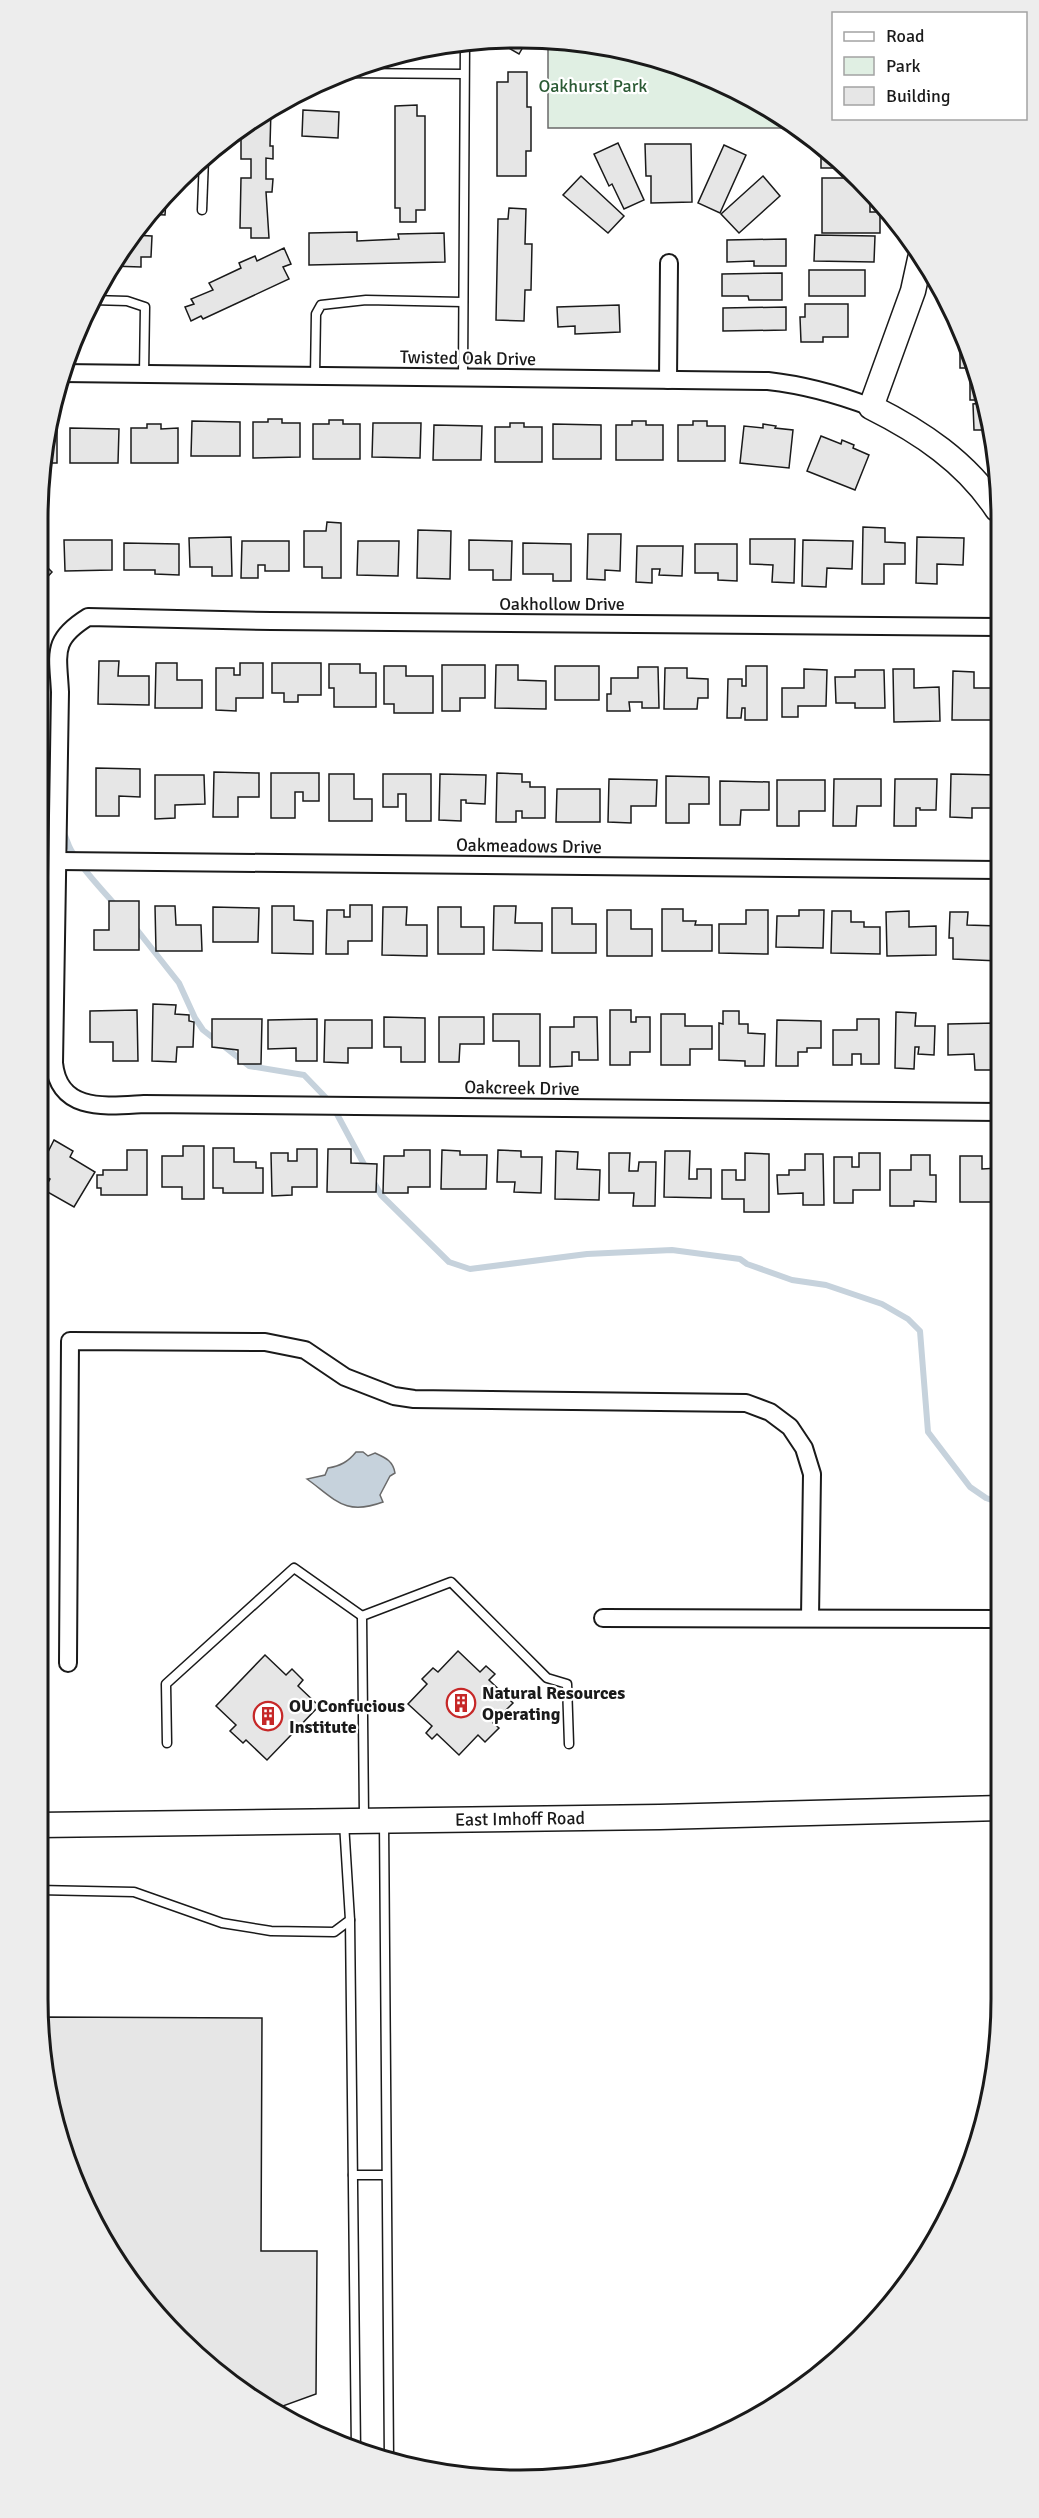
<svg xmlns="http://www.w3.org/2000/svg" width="1039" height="2518" viewBox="0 0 1039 2518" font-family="Signika,sans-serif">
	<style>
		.green { fill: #e0efe3; stroke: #6a6a6a; stroke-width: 1.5 }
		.water { fill: #c6d2dc; stroke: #6a6a6a; stroke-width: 1.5 }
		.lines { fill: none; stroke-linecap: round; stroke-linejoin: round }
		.stream { stroke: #c6d2dc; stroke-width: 6 }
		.building { fill: #e6e6e6; stroke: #1a1a1a; stroke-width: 1.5 }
		.lane-casing { stroke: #1a1a1a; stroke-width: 11 }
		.street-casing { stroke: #1a1a1a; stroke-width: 20 }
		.secondary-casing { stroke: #1a1a1a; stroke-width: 27 }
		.lane { stroke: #fff; stroke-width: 8 }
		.street { stroke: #fff; stroke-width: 16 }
		.secondary { stroke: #fff; stroke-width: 24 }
		.labels { text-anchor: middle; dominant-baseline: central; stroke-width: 4.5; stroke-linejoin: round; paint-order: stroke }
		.park-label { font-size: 18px; fill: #2b5a34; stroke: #fff }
		.street-label { font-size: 18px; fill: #1a1a1a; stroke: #fff }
		.poi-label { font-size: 18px; font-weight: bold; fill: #1a1a1a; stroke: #fff; text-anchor: start }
		.rim { fill: none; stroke: #1a1a1a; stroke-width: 3 }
	</style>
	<rect width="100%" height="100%" fill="#fff"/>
	<!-- green -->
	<path class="green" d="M548,40L582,42L674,63L788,119L798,128H548Z"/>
	<!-- water -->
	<path class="water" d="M356,1452H363L368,1456L375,1453C386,1458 393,1461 395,1473L390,1476L380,1495L383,1502C345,1516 336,1500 307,1479L325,1475L328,1468C340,1466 348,1462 356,1452Z"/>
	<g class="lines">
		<!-- stream -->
		<g class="stream">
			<path d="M38,766L52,811"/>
			<path d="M61,828C66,835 67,843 71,850C83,871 102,889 117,907"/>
			<path d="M134,926L179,983L195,1018L203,1030L249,1066L304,1075L331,1103L367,1170"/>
			<path d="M372,1179L381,1195L449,1262L470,1269L587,1254L672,1250L740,1259L747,1264L792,1280L826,1285L882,1304L908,1319L920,1331L928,1432L970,1487L986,1498L1000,1503"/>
		</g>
	</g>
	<!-- building -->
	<g class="building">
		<path d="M493,39L527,40L519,54Z"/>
		<path d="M508,72H527V107H531V151H526V176H497V82H508Z"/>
		<path d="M417,105V116H425V210H416V222H400V208H395V106Z"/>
		<path d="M271,109L270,146H273V159L266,158V179H273L272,192H266L269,238H251V228H240L241,178H251V159H241V128Z"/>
		<path d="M303,110L339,112L338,138L302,136Z"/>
		<path d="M618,143L644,200L624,209L612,184L609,186L594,154Z"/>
		<path d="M645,144H691L692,202L651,203V176H646Z"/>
		<path d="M724,145L746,155L720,213L698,203Z"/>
		<path d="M821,149L843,168H821Z"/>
		<path d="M581,176L624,216L608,233L563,195Z"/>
		<path d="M763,176L780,196L739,233L721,214Z"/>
		<path d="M822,178H855L881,201H870V212H880V233H822Z"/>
		<path d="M173,187L172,201H166L165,215L148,214Z"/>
		<path d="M509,208L526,209L525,244H532L531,290H525L524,321L496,320L498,219H508Z"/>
		<path d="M357,232V241L399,239L398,234L444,233L445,262L309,265V233Z"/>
		<path d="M133,235L152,236L151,257H141V267L111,266Z"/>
		<path d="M815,235L875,236L874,262L814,261Z"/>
		<path d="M786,239V266H754V261L727,262V240Z"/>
		<path d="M284,248L291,264L283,267L289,279L203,319L201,316L191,321L185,307L194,304L191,299L213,290L209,283L241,268L239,263L255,256L257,261Z"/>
		<rect x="809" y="270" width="56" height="26"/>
		<path d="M782,273V300H749L748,296H722V274Z"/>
		<path d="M805,304H848V337H823V342H801L800,317H805Z"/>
		<path d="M619,305L620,332L575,334V326L558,327L557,307Z"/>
		<path d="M786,307V330L723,331V308Z"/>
		<path d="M960,342H963L971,368H960Z"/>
		<path d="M970,375H973L980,400H970Z"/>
		<path d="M981,403L989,430H974L973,404Z"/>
		<path d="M268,419H282V423H300V457L253,458V422H268Z"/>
		<path d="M329,420H343V424H360V459H313V424H329Z"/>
		<path d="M192,421L240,422V456H191Z"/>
		<path d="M632,421H646V425H663V460H616V425H632Z"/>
		<path d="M693,421H707V426H725V461H678V425H693Z"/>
		<path d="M373,423H421L420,458L372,457Z"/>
		<path d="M510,423H524V427H542V462H495V427H510Z"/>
		<path d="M147,424H161V429L178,428V463H131V428H147Z"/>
		<path d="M553,424L601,425V459H553Z"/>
		<path d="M763,424L776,426L775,428L793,430L789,468L740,463L744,426L763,428Z"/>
		<path d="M434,425L482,426L481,460H433Z"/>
		<path d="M53,428H57V463H47Z"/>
		<path d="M70,428L119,429L118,463H70Z"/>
		<path d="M821,436L841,444L842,440L854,445L853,448L869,455L855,490L807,471Z"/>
		<path d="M327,522L341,523V578H322V567H304V531H326Z"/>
		<path d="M863,527L885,528V542L905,543V564H884V584H862Z"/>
		<path d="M418,530L451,531L450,579L417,578Z"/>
		<path d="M588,534H621L620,571L605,570V580L587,579Z"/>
		<path d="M231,537L232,576H212V567H190L189,538Z"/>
		<path d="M917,537L964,538L963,565L937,564V584L916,583Z"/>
		<path d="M750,539H795L794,583L772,582L773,565L750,564Z"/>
		<path d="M64,540H112V570L65,571Z"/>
		<path d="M469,540L512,541L511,580H493V570H469Z"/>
		<path d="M803,540L853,541L852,569L827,568L826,587L802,586Z"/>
		<path d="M242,541H289V571H265V565H258V578H241Z"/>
		<path d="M358,541H399L398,576L357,575Z"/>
		<path d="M124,543L179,544V575L155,574V570H124Z"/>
		<path d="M523,543L571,544V581H553V574H523Z"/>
		<path d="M695,544H737V581L718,580V573H695Z"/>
		<path d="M637,546H683L682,576L659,575L660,569H652V583L636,582Z"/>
		<path d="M38,558L52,572L38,587Z"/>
		<path d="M99,661H119L118,676H149V705L98,704Z"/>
		<path d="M156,663H177V680H202V708H155Z"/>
		<path d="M240,663H263V698H236V711L216,710V668H234V675H240Z"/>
		<path d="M272,663H321V695H298V702H284V693H272Z"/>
		<path d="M329,664H360V673H376V707H334V688H329Z"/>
		<path d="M442,665H485V698H460V711H442Z"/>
		<path d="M496,665H518V680L546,681V709L495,708Z"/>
		<path d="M384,666H406V676H433V713H394V704H384Z"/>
		<rect x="555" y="666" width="44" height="34"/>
		<path d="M746,666H767V720H745V708H742L741,718H727L728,679H742V686H746Z"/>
		<path d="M638,667H658L659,708H642V702H629L630,711H607V694H611V678H638Z"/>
		<path d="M665,668H687V678L708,679V698H698L697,709H664Z"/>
		<path d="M804,669L827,670L826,706H798V717H782V688H804Z"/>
		<path d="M893,669H914V688L939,687L940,721L894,722Z"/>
		<path d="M855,670H884L885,708H855V703H836L835,677H855Z"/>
		<path d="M953,671L974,672V688H997L996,720H952Z"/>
		<path d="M96,768L140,769V797L119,796V816H96Z"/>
		<path d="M214,772L259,773V797H238V817H213Z"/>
		<path d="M271,773H319V801H303V792H295V818H271Z"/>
		<path d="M497,773L522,774V782H530V787H545V818H522V811H516V822H496Z"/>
		<path d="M329,774H354V799H372V821H329Z"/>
		<path d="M383,774H431V821H406V794H398V807H383Z"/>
		<path d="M440,774L486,775L485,804L466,803V800H461V821L439,820Z"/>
		<path d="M951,774L998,775V808H972V818L950,817Z"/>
		<path d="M155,775H204L205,804L175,805V818L155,819Z"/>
		<path d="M666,776L709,777V804H689V823H666Z"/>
		<path d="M609,779L657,780L656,806H631V823L608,822Z"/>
		<path d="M834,779H881V806H857L856,826H833Z"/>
		<path d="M895,779H937L936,810H920V808H916V826H894Z"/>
		<path d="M777,780H825V811H799V826H777Z"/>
		<path d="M720,781L769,782V810H741L740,825H720Z"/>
		<path d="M557,789H600V822H556Z"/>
		<path d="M109,901H139V950H94V930H109Z"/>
		<path d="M350,905H372V941H348V954H326L327,910H344V917H350Z"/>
		<path d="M155,906H175L176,925H201L202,951H156Z"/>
		<path d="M272,906H294V920L313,921V954L272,953Z"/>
		<path d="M494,906H516L515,923H542V951L493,950Z"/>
		<path d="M213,907L259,908L258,942H213Z"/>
		<path d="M383,907H407L406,925H427V956L382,955Z"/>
		<path d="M438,907H461V927H484V954H438Z"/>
		<path d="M552,908H572V924H596V953H552Z"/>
		<path d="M662,909H683V921H696L695,925H712V951H662Z"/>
		<path d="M607,910H631V929H652V956H607Z"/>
		<path d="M746,910H768V954L719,953V924H746Z"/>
		<path d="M799,910H824L823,948L776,947L777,916H799Z"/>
		<path d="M832,911H851V922H864V927H880V954L831,953Z"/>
		<path d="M909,911V927L936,926V955L887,956L886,912Z"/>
		<path d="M950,912H968L967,925L999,926V961L953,959V938H949Z"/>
		<path d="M153,1004L176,1005L175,1014L189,1015V1021L194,1022L193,1047H177L176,1062L152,1061Z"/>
		<path d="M137,1010L138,1061H113V1042H90V1011Z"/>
		<path d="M610,1010H631V1022H636V1017H650V1052H630V1065H610Z"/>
		<path d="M723,1011H739V1024H748V1033L765,1034L764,1066H745V1061L719,1060V1023L723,1024Z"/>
		<path d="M896,1012L916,1013L915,1026H935L934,1055L918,1054L919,1047H915L914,1069L895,1068Z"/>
		<path d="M493,1014H540V1066H519V1041H493Z"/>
		<path d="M661,1014H685V1026H712V1049H690V1065H661Z"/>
		<path d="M384,1017L425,1018V1062H401V1047H384Z"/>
		<path d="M439,1017H484V1044H460L459,1062H439Z"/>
		<path d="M574,1017H597L598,1060H579V1052H572V1066L550,1067V1027H574Z"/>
		<path d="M212,1019H262L261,1064H238V1050L212,1047Z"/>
		<path d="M317,1019V1061H296V1048L268,1049V1020Z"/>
		<path d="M857,1019H879V1064H861V1054H852V1065H833V1030H857Z"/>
		<path d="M325,1020H372V1048H348V1063L324,1062Z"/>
		<path d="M777,1020L821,1021V1048H807V1052H798V1066H776Z"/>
		<path d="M997,1023L998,1070H975L974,1054L948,1055V1024Z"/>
		<path d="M54,1140L73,1151L70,1157L95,1172L74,1207L44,1190L50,1179L38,1172Z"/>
		<path d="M183,1146H204V1199H182V1187H162V1156H183Z"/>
		<path d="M213,1148H234V1162H256V1168H263V1193H223V1188H213Z"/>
		<path d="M297,1149H317V1187H292V1195L272,1196L271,1153H288V1161H297Z"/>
		<path d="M328,1149H351V1163L377,1164L376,1192H327Z"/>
		<path d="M127,1150H147V1195H101V1188H97V1175H103V1170H127Z"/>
		<path d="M404,1150H430V1187H408V1193H383L384,1156H404Z"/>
		<path d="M442,1150L460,1151V1155H487L486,1189H441Z"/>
		<path d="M498,1150L521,1151V1157H542L541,1193L514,1192L515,1182H497Z"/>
		<path d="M556,1151L578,1152L577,1169L600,1170L599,1200L555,1199Z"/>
		<path d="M665,1151H690L689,1179H697V1169H711V1198L664,1197Z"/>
		<path d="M609,1153H630L629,1171H638L639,1162H656L655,1206H633L634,1193H609Z"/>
		<path d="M745,1153L769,1154V1212H744V1199H722V1170H736V1180H745Z"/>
		<path d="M859,1153H880V1190H853V1203H834V1157H852V1167H859Z"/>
		<path d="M805,1154H823L824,1205H803V1193L778,1194L777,1175H789V1170H805Z"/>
		<path d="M911,1155H930V1175H936V1202L914,1201V1206H890V1170H911Z"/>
		<path d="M960,1156H982V1169L999,1168V1202H960Z"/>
		<path d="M458,1651L480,1672L486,1666L495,1674L489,1680L513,1703L493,1723L499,1728L485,1742L478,1735L459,1755L437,1734L432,1739L426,1733L432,1726L408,1704L427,1684L422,1679L433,1668L438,1672Z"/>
		<path d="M265,1655L286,1675L292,1669L303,1680L298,1686L319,1706L267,1760L246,1740L243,1743L230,1731L236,1725L216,1706Z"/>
		<path d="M41,2017L262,2018L261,2251H317L316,2394L272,2410L157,2316L102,2239L63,2154Z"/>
	</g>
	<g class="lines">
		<!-- lane casing -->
		<g class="lane-casing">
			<g id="lane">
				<path d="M345,73L464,74"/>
				<path d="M202,210L204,158"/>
				<path d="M92,300L127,301L145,307L144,374"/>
				<path d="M315,376L316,314L321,305L366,300L463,302"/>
				<path d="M463,377L465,42"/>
				<path d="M167,1743L166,1684L294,1568L362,1616"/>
				<path d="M364,1817L362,1616L451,1582L547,1678L567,1684L569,1744"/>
				<path d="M384,1821L389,2461"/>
				<path d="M38,1890L134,1892L222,1923L271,1931L334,1932L350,1920L344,1823"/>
				<path d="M350,1920L356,2451"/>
				<path d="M353,2175H386"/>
			</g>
		</g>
		<!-- street casing -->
		<g class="street-casing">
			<g id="street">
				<path d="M62,373L768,381C804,385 837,394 871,407"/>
				<path d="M668,380L669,263"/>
				<path d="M998,627L271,621L88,617C51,640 58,653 60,692L54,1063C59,1113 107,1106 144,1104L999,1112"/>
				<path d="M59,861L998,870"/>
				<path d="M603,1618L1000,1619"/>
				<path d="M68,1663L70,1341L265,1342L305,1350L345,1377L394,1396L414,1399L746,1403L770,1412L790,1427L804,1448L812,1474L810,1618"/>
			</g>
		</g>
		<!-- secondary casing -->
		<g class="secondary-casing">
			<g id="secondary">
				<path d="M920,259L913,291L871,407C921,432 966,462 997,509"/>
				<path id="s1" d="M38,1825L660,1817L1001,1808"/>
			</g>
		</g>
		<!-- lane -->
		<use href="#lane" class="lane"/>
		<!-- street -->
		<use href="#street" class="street"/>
		<!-- secondary -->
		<use href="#secondary" class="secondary"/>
	</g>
	<!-- icons -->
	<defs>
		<g id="building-ring" transform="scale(1.5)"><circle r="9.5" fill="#fff" stroke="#c62828" stroke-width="1.5"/><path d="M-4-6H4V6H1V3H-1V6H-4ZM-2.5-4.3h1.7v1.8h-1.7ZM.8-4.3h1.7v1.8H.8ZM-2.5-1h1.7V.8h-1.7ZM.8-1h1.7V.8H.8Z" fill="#c62828"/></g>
	</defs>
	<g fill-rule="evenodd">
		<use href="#building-ring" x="461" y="1703"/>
		<use href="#building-ring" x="268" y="1716"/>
	</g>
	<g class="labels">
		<!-- park labels -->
		<g class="park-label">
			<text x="593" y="86">Oakhurst Park</text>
		</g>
		<!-- street labels -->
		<g class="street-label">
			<text transform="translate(468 358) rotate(1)">Twisted Oak Drive</text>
			<text x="562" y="604">Oakhollow Drive</text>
			<text transform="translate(529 846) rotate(1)">Oakmeadows Drive</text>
			<text transform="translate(522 1088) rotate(1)">Oakcreek Drive</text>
			<text stroke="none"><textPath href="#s1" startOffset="482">East Imhoff Road</textPath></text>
		</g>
		<!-- poi labels -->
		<g class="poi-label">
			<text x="482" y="1693">Natural Resources<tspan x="482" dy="21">Operating</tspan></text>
			<text x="289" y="1706">OU Confucious<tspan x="289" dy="21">Institute</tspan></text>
		</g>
	</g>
	<!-- crop -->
	<path d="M0 0H1039V2518H0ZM519 48H520A471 471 0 0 1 991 519V1999A471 471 0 0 1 520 2470H519A471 471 0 0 1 48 1999V519A471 471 0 0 1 519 48Z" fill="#ededed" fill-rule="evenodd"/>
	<path class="rim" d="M519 48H520A471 471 0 0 1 991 519V1999A471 471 0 0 1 520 2470H519A471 471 0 0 1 48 1999V519A471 471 0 0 1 519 48Z"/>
	<!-- legend -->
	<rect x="832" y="12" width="195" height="108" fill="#ffffff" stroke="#a3a3a3" stroke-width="1.5"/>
	<rect x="844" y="32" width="30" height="9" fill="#ffffff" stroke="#a3a3a3" stroke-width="1.5"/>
	<text x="886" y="42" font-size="18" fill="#1a1a1a">Road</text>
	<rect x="844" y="57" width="30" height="18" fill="#e0efe3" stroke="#a3a3a3" stroke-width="1.5"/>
	<text x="886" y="72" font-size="18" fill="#1a1a1a">Park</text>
	<rect x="844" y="87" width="30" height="18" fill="#e6e6e6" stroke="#a3a3a3" stroke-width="1.5"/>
	<text x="886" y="102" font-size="18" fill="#1a1a1a">Building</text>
</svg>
